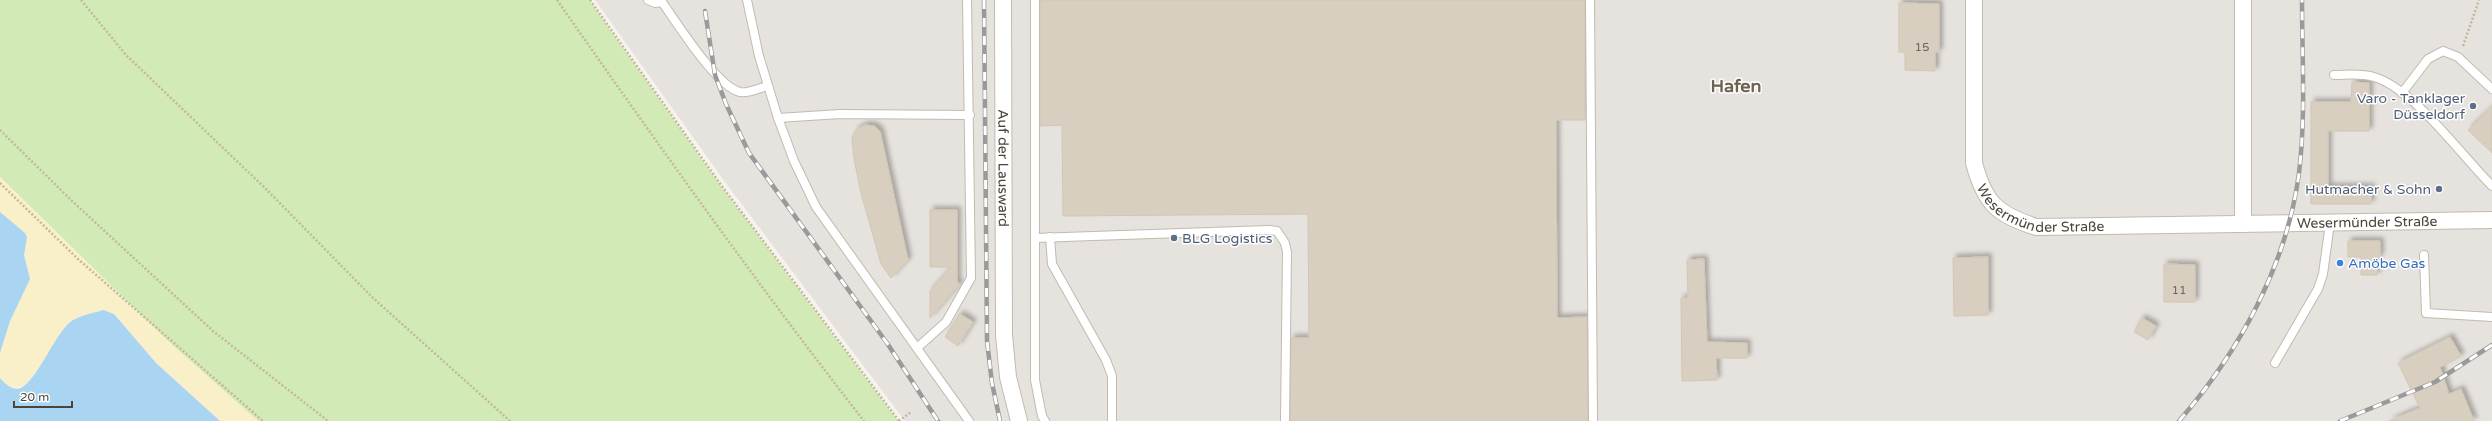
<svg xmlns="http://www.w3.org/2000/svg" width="2492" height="421" viewBox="0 0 2492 421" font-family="'Varela Round',sans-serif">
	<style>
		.industrial { fill: #e6e2dd }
		.green { fill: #d2eab5 }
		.sand { fill: #f9efc9 }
		.water { fill: #a9d4f2 }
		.building { fill: #d8cfc1; stroke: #d3c7b4; filter: url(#shadow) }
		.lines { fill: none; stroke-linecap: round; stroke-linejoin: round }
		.lane-casing { stroke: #c2bbae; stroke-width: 10 }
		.street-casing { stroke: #c2bbae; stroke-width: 18 }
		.path { stroke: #c4b79f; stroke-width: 2.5; stroke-dasharray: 2 2; stroke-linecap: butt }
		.lane { stroke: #fff; stroke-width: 8 }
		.street { stroke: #fff; stroke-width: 16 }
		.rail-casing { stroke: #9a9a9a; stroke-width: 4.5 }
		.rail { stroke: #fff; stroke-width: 3; stroke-dasharray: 9; stroke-linecap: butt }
		.service-dot { fill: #5c6f8a; stroke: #fff; stroke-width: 1.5 }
		.shop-dot { fill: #3f7fe0; stroke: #fff; stroke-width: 1.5 }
		.labels { text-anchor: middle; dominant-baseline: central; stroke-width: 3; stroke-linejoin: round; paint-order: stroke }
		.number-label { font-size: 12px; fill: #6e675b }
		.service-label { font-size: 14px; fill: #4e5e75; stroke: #fff; text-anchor: end }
		.street-label { font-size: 14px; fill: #4b4439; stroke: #fff }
		.shop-label { font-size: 14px; fill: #366cbe; stroke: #fff; text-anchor: start }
		.district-label { font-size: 18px; font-weight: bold; fill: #6e6250; stroke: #fff }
	</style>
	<defs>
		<filter id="shadow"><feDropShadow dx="3.5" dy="-3.5" stdDeviation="2" flood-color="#0004"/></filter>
	</defs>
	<rect width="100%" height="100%" fill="#f6f3ec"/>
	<!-- industrial -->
	<path class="industrial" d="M595,0H2492V421H905L725,182Z"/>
	<!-- green -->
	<path class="green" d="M0,0H589L720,185L898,421H258L169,342L0,177Z"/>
	<!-- sand -->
	<path class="sand" d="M0,177L169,342L258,421H220L156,363L114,314L78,317L35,372C27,388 13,394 0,378V353L10,321L30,279L24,255L27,237L25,233L0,212Z"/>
	<!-- water -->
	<g class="water">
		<path d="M0,212L25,233L27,237L24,255L30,279L10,321L0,353Z"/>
		<path d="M103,310L114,314L156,363L220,421H0V378C5,384 13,391 21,388C36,381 54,337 69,323C79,315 91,314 103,310Z"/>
	</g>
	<!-- building -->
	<g class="building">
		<path d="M1040,0H1585V120H1556L1557,318L1587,317L1588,421H1290L1291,338H1309L1308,214L1063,216L1062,125L1040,126Z"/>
		<path d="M1899,3L1939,4V52H1935V71L1905,70V52H1899Z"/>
		<path d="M2352,82L2369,83V131H2328V187H2371V204H2311V102H2351Z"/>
		<path d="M2492,107V153L2468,130Z"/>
		<path d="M865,125L874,126L880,131L908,260L891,278L881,264L861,193L854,159L852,138L857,129Z"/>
		<path d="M930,210H957V281L960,284L930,318V291L951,267H930Z"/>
		<path d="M2348,241H2380V257H2377V275H2361V257H2348Z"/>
		<path d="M1988,257V315L1954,316L1953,258Z"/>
		<path d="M1704,259L1707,342L1747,343V358H1716L1717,380L1682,381L1681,298H1688L1687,260Z"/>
		<path d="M2164,264L2195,265V302H2164Z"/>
		<path d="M960,314L973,322L958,346L945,337Z"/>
		<path d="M2142,318L2156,326L2148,340L2134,332Z"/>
		<path d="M2450,337L2461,356L2440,367L2449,394L2461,389L2474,421H2389L2420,408L2398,363Z"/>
	</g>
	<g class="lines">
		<!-- lane casing -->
		<g class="lane-casing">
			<g id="lane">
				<path d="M648,0L655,3L662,2"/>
				<path d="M747,0L759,56L778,118L794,161L816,207L969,421"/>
				<path d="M1035,0V380L1042,416L1045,421"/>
				<path d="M1590,0L1593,421"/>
				<path d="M662,2C677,23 717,87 740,92C747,94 760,88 767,86"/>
				<path d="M2334,75C2347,75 2361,73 2374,77C2413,88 2462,156 2492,186"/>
				<path d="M2402,93L2428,59L2443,51L2458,57L2492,89"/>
				<path d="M778,118L840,114L970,115"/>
				<path d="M1050,237L1052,264L1106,360L1112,376V421"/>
				<path d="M1035,238L1269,230L1277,231L1285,243L1287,252L1285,421"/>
				<path d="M2424,255L2426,313L2492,317"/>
				<path d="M917,348L946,322L971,278L967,0"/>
				<path d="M2275,363L2318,289L2323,274L2330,223"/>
			</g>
		</g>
		<!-- street casing -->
		<g class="street-casing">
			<g id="street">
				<path id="s1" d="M1003,0L1004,335L1008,377L1019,421"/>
				<path id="s2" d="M1974,0V163C1985,204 1997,214 2036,227L2492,220"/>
				<path d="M2243,224V0"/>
			</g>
		</g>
		<!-- path -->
		<g class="path">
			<path d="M81,0L126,55L266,189L372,297L510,421"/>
			<path d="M557,0C657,143 757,284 864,421"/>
			<path d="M590,0L721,185L899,421"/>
			<path d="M2463,46L2479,0"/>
			<path d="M0,130L71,200L213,331L328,421"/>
			<path d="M0,183L78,259L263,421"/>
			<path d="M899,421L911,412"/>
		</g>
		<!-- lane -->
		<use href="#lane" class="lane"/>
		<!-- street -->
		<use href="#street" class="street"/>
		<!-- rail casing -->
		<g class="rail-casing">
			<g id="rail">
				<path d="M984,0L987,341L992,383L1000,421"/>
				<path d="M705,11L715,75L726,104L749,153L887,343L938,421"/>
				<path d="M2179,421C2239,352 2287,265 2299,173C2306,116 2302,57 2302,0"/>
				<path d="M2340,421L2435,382L2492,345"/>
			</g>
		</g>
		<!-- rail -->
		<use href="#rail" class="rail"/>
	</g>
	<!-- markers -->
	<g class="service-dot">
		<circle cx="2473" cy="106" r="4"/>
		<circle cx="2439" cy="189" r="4"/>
		<circle cx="1174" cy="238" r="4"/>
	</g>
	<circle class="shop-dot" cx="2340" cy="263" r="4"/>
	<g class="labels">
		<!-- number labels -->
		<g class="number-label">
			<text x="1922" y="47">15</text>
			<text x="2179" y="290">11</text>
		</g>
		<!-- service labels -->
		<g class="service-label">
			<text x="2465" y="98">Varo - Tanklager<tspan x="2465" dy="16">Düsseldorf</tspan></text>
			<text x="2431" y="189">Hutmacher &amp; Sohn</text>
			<text x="1182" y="238" text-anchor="start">BLG Logistics</text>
		</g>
		<!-- street labels -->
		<g class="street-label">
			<text stroke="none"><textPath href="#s1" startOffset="168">Auf der Lausward</textPath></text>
			<text stroke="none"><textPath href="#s2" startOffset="256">Wesermünder Straße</textPath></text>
			<text stroke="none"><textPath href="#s2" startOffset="589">Wesermünder Straße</textPath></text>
		</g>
		<!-- shop labels -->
		<g class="shop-label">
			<text x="2348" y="263">Amöbe Gas</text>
		</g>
		<!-- district labels -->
		<g class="district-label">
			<text x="1736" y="86">Hafen</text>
		</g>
	</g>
	<!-- scale -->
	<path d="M14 401v6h58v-6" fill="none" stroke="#4b4439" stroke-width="2"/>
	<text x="20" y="401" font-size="12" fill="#4b4439" stroke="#ffffff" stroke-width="3" paint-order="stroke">20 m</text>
</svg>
